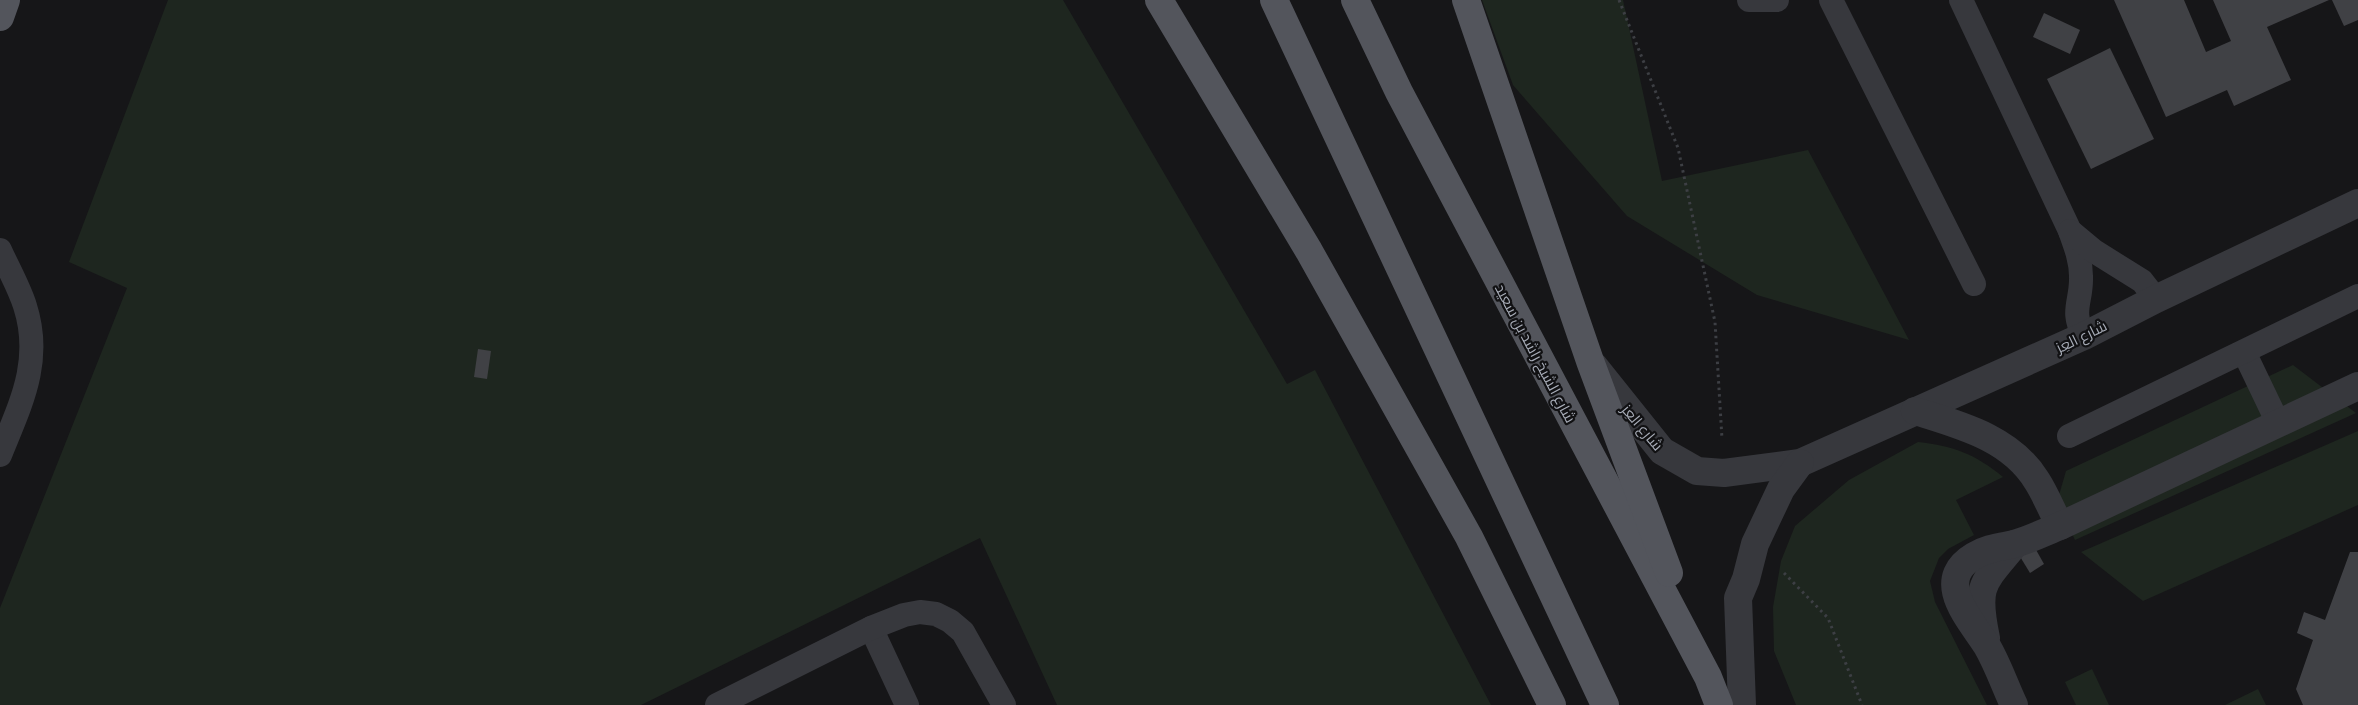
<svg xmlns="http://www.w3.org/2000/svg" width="2358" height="705" viewBox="0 0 2358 705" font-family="'Exo 2',Cairo,sans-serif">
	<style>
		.green { fill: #1e261f }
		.building { fill: #404145 }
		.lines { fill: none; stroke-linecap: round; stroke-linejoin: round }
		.path { stroke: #3d3f44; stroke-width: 3; stroke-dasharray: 2.5 4; stroke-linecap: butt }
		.service { stroke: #37383d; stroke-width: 24 }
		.minor { stroke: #37383d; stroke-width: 28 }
		.primary { stroke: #53555c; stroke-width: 28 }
		.labels { text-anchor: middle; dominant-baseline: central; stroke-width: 4.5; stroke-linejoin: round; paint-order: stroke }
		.street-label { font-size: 15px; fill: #a8adb8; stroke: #111113 }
	</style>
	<rect width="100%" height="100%" fill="#161618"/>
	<!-- green -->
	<g class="green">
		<path d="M168,0H1063L1287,384L1315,370L1491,705H1057L980,538L641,705H0V608L127,288L69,262Z"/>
		<path d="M1482,0H1623L1662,181L1808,150L1909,340L1757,295L1627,216L1513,85Z"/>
		<path d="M2293,365L2356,413L2075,540L2057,502L2066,471Z"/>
		<path d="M2358,431V505L2143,601L2081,552Z"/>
		<path d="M1918,442C1954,446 1975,454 2003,477L1956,500L1974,535L1948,549L1939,558L1930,581L1935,602L1987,705H1796L1774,651L1773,607L1781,561L1795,526L1849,480Z"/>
		<path d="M2092,669L2109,705H2076L2065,682Z"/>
		<path d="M2258,689L2266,705H2225Z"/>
	</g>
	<!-- building -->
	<g class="building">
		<path d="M2114,0H2184L2206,52L2231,41L2213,0H2329L2267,27L2291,80L2234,106L2227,90L2166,117Z"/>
		<path d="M2332,0H2358V20L2344,26Z"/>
		<path d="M2044,13L2080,30L2070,54L2033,37Z"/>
		<path d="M2110,48L2154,139L2091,169L2047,79Z"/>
		<path d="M478,349L491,351L487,379L474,377Z"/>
		<path d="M2031,541L2044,564L2030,573L2016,550Z"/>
		<path d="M2350,552H2358V705H2303L2296,689L2313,640L2297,633L2304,612L2325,620Z"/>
	</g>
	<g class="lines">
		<!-- path -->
		<g class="path">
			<path d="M1619,0L1678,148L1715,322L1722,439"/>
			<path d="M1784,573L1828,618L1862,705"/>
		</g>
		<!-- service -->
		<g class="service">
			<path d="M1749,0H1777"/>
			<path d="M1831,0L1974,284"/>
			<path d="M1961,0L2070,231C2075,245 2081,260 2081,276C2082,302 2070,310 2084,336"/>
			<path d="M2070,231L2094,251L2142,281L2156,299"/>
			<path d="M0,250C8,268 19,287 25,306C43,362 20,405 0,455"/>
			<path d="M2244,352L2278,423"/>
			<path d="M2069,436L2358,296"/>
			<path d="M871,628L907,705"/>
			<path d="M717,705L871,628L904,615L920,612L936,614L950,621L963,632L1004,705"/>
		</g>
		<!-- minor -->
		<g class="minor">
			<path d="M1594,366L1662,451L1697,471L1724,473L1800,463L2084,336L2156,299L2358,203"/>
			<path d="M1915,411C1960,425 2011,438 2037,481C2046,495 2052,511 2060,526"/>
			<path d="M1986,638C1975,585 1982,584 2015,544"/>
			<path d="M1742,705L1738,598L1746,579L1755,544L1781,489L1800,463"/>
			<path d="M2014,705C2005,686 1998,665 1987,646C1971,620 1932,581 1974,556C1987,548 2000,547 2014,544C2029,540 2045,532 2060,526L2358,386"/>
		</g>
		<!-- primary -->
		<g class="primary">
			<path d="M1159,0L1309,251L1469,537L1552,705"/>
			<path d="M1274,0L1605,705"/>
			<path d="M1355,0L1399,92L1708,677L1719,705"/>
			<path d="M1466,0L1590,361L1669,573"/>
			<path d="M0,17L6,0"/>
		</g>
	</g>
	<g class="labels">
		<!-- street labels -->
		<g class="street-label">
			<text transform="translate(2081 336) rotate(-26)">شارع العِز</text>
			<text transform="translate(1536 353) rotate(62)">شارع الشيخ راشد بن سعيد</text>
			<text transform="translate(1643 427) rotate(50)">شارع العِز</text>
		</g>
	</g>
</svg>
